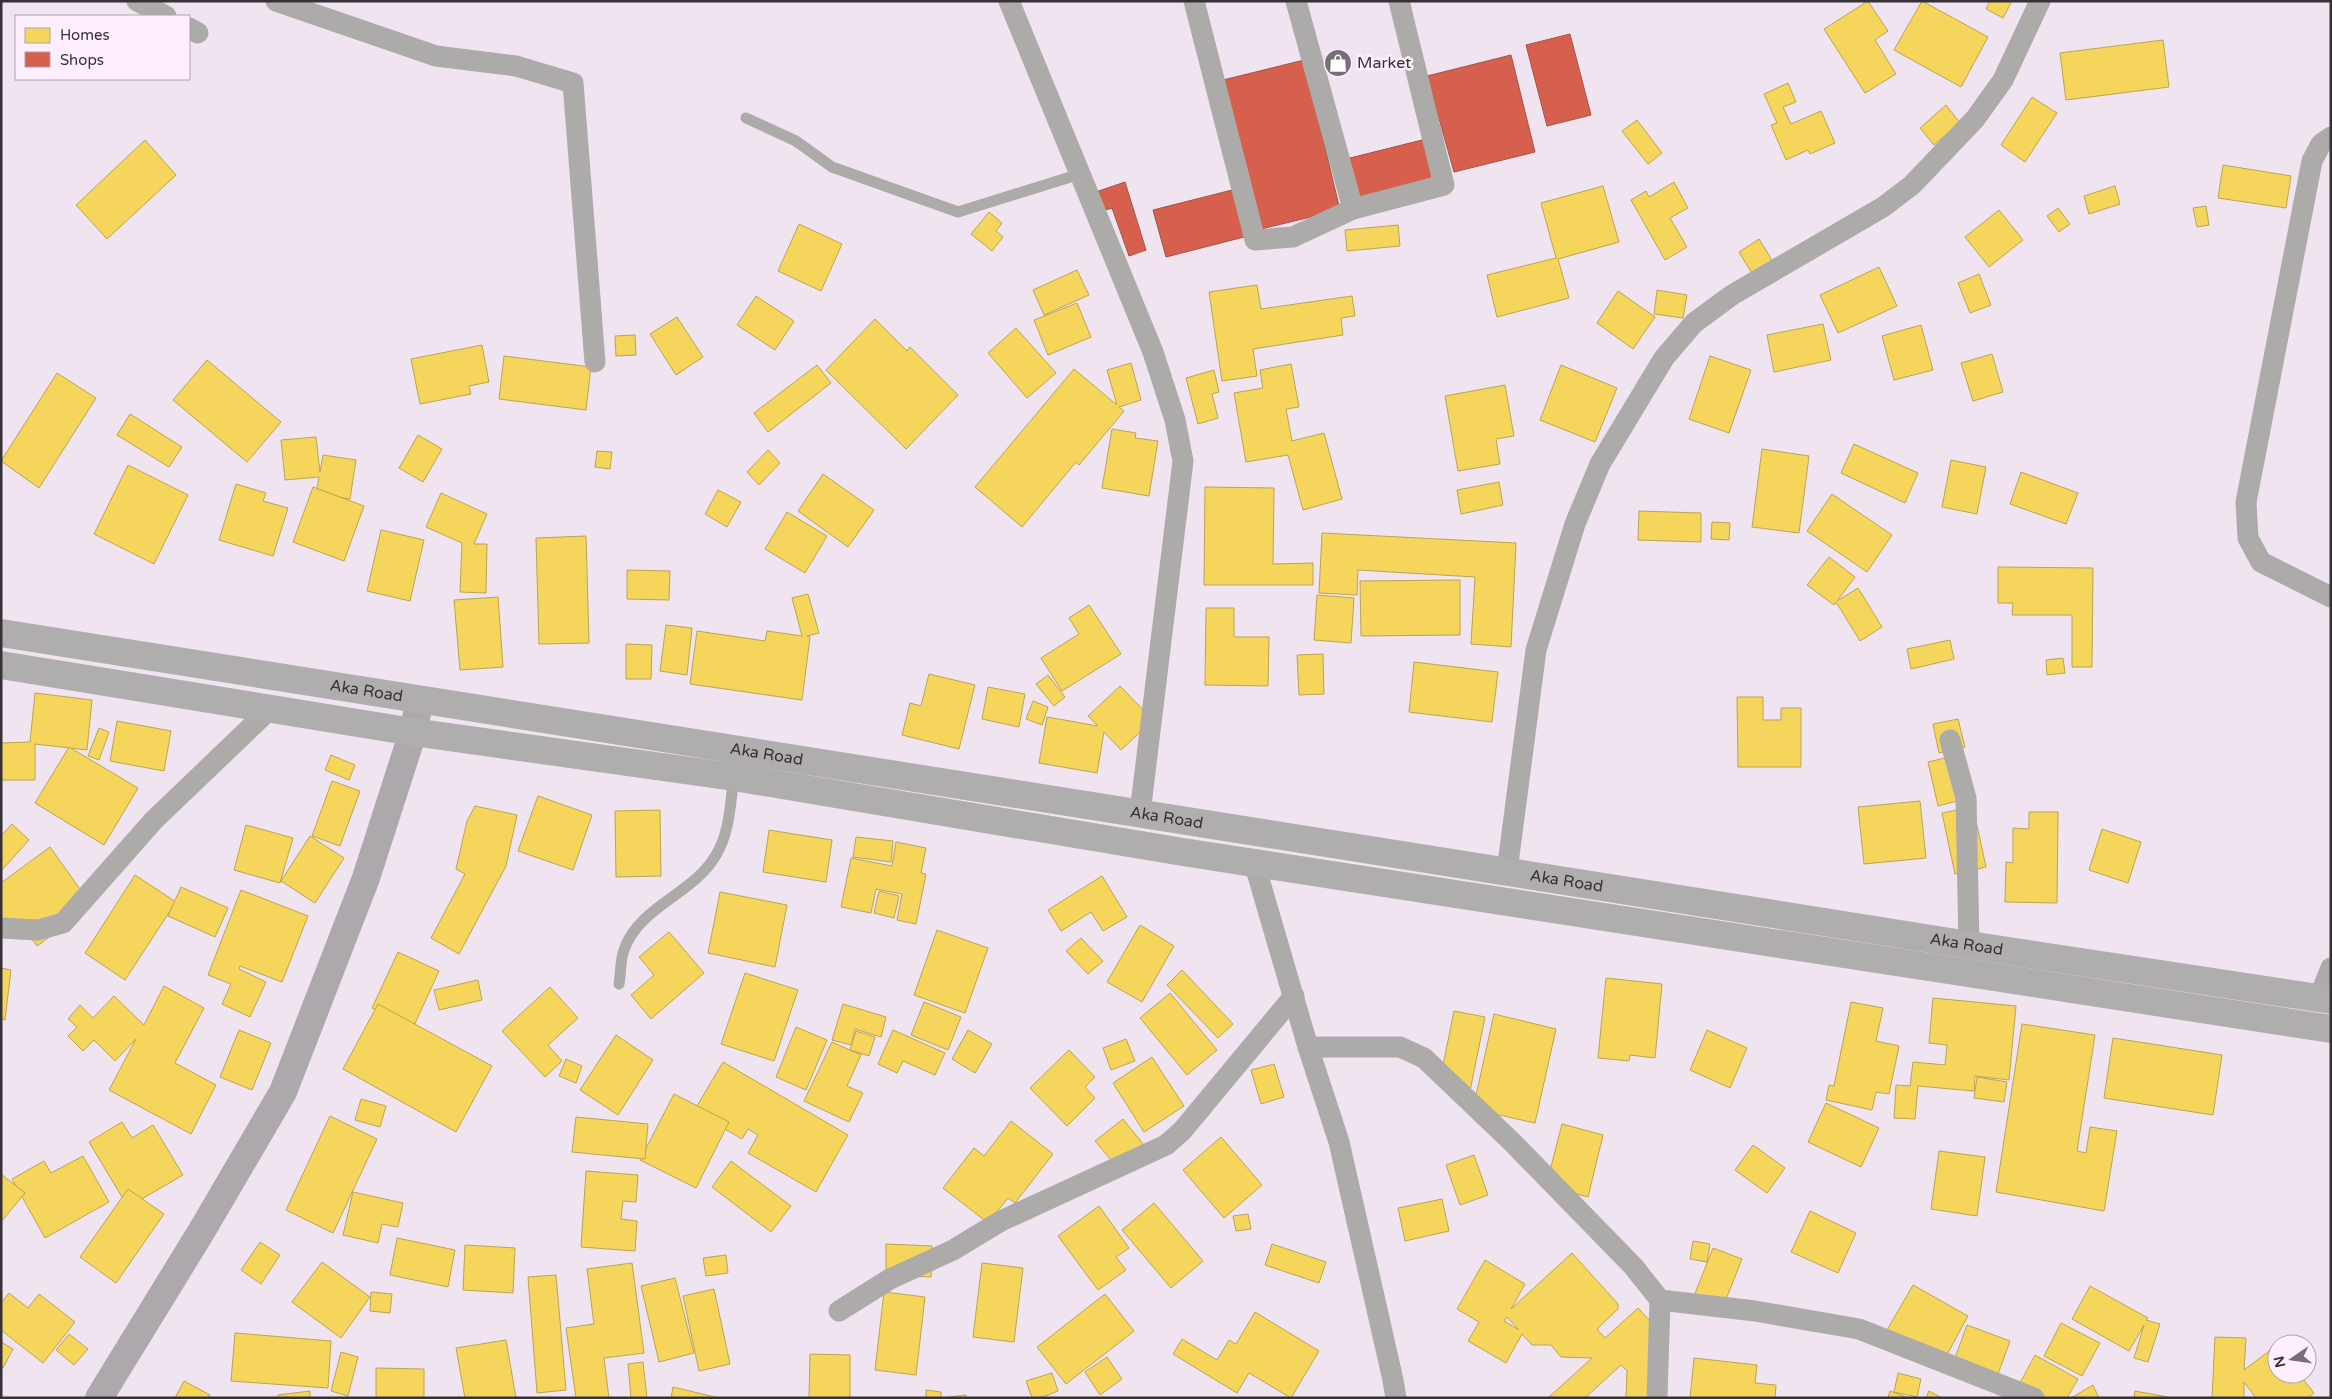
<svg xmlns="http://www.w3.org/2000/svg" width="2332" height="1399" viewBox="0 0 2332 1399" font-family="'Varela Round',sans-serif">
	<style>
		.homes { fill: #f6d55c; stroke: #bda451; fill-rule: evenodd }
		.shops { fill: #d6604d; stroke: #a65246 }
		.lines { fill: none; stroke-linecap: round; stroke-linejoin: round }
		.lane { stroke: #adaaaa; stroke-width: 11 }
		.street { stroke: #adaaaa; stroke-width: 21 }
		.secondary { stroke: #ada8ab; stroke-width: 28 }
		.primary { stroke: #b0adaf; stroke-width: 28 }
		.labels { text-anchor: middle; dominant-baseline: central; stroke-width: 5; stroke-linejoin: round; paint-order: stroke }
		.poi-label { font-size: 16px; fill: #373037; stroke: #feeffe; text-anchor: start }
		.street-label { font-size: 16px; fill: #373037; stroke: #feeffe }
	</style>
	<rect width="100%" height="100%" fill="#efe4f0"/>
	<!-- homes -->
	<g class="homes">
		<path d="M1868,1L1888,31L1875,40L1896,74L1865,93L1824,29Z"/>
		<path d="M1922,1L1988,37L1961,87L1894,50Z"/>
		<path d="M1990,1H2012L2003,18L1986,9Z"/>
		<path d="M2163,40L2169,87L2066,100L2060,53Z"/>
		<path d="M1788,83L1796,102L1783,107L1791,124L1821,111L1835,143L1810,154L1808,150L1786,160L1771,125L1777,123L1764,94Z"/>
		<path d="M2032,97L2057,113L2025,162L2001,145Z"/>
		<path d="M1946,105L1960,123L1934,145L1920,128Z"/>
		<path d="M1637,120L1662,153L1648,164L1622,131Z"/>
		<path d="M145,140L176,175L107,239L76,205Z"/>
		<path d="M2223,165L2291,176L2286,208L2218,198Z"/>
		<path d="M1674,182L1688,208L1670,218L1687,247L1665,260L1631,200L1646,191L1649,197Z"/>
		<path d="M1603,186L1619,242L1558,259L1569,298L1497,317L1487,275L1556,258L1541,203Z"/>
		<path d="M2115,186L2120,204L2089,214L2084,196Z"/>
		<path d="M2206,206L2209,225L2197,227L2193,208Z"/>
		<path d="M2058,208L2070,224L2059,232L2047,216Z"/>
		<path d="M1999,210L2023,240L1989,267L1965,237Z"/>
		<path d="M989,212L1002,223L996,231L1003,237L992,251L971,234Z"/>
		<path d="M799,224L842,244L821,291L778,271Z"/>
		<path d="M1398,225L1400,246L1347,251L1345,230Z"/>
		<path d="M1759,239L1775,265L1754,277L1739,252Z"/>
		<path d="M1879,267L1897,306L1838,333L1820,295Z"/>
		<path d="M1077,270L1089,295L1044,315L1033,290Z"/>
		<path d="M1979,274L1991,305L1970,313L1958,283Z"/>
		<path d="M1257,285L1261,309L1352,296L1355,316L1341,318L1343,335L1253,349L1257,376L1222,381L1209,292Z"/>
		<path d="M1657,290L1687,295L1683,318L1654,314Z"/>
		<path d="M1618,291L1655,317L1633,349L1597,323Z"/>
		<path d="M756,296L794,321L775,350L737,325Z"/>
		<path d="M1077,303L1091,337L1048,355L1034,320Z"/>
		<path d="M677,317L703,357L676,375L650,334Z"/>
		<path d="M875,319L907,351L910,347L958,395L906,449L826,370Z"/>
		<path d="M1823,324L1831,360L1774,372L1767,335Z"/>
		<path d="M1921,325L1933,370L1894,380L1882,336Z"/>
		<path d="M1016,328L1056,373L1027,398L988,353Z"/>
		<path d="M635,335L636,355L616,356L615,336Z"/>
		<path d="M482,345L489,382L469,386L471,394L420,404L411,359Z"/>
		<path d="M1992,354L2003,392L1973,401L1961,363Z"/>
		<path d="M504,356L591,367L586,410L499,399Z"/>
		<path d="M1710,356L1751,370L1729,433L1689,419Z"/>
		<path d="M207,360L281,422L247,462L173,400Z"/>
		<path d="M1131,363L1141,400L1119,407L1124,411L1079,465L1076,462L1022,527L975,487L1074,369L1117,405L1107,370Z"/>
		<path d="M1291,364L1299,407L1286,409L1292,441L1324,433L1342,499L1303,510L1288,455L1246,462L1234,393L1263,388L1260,370Z"/>
		<path d="M817,365L831,383L768,432L754,413Z"/>
		<path d="M1561,365L1617,388L1595,442L1540,420Z"/>
		<path d="M1214,370L1219,392L1212,394L1218,418L1198,424L1186,378Z"/>
		<path d="M57,373L96,398L39,488L1,461Z"/>
		<path d="M1505,385L1514,436L1496,439L1500,464L1458,471L1445,396Z"/>
		<path d="M130,414L182,447L169,467L117,435Z"/>
		<path d="M1112,429L1136,433L1135,438L1158,441L1149,496L1102,488Z"/>
		<path d="M418,435L442,449L423,482L399,468Z"/>
		<path d="M316,437L320,472L323,455L356,460L350,499L316,493L319,477L285,480L281,440Z"/>
		<path d="M1854,444L1918,473L1905,503L1841,473Z"/>
		<path d="M1762,449L1809,456L1799,533L1752,527Z"/>
		<path d="M768,450L780,463L759,485L747,472Z"/>
		<path d="M597,451L612,452L610,469L595,467Z"/>
		<path d="M1951,460L1986,467L1977,514L1942,507Z"/>
		<path d="M128,465L188,495L154,564L94,534Z"/>
		<path d="M2021,472L2078,493L2066,524L2010,504Z"/>
		<path d="M823,474L874,510L848,547L798,511Z"/>
		<path d="M1499,482L1503,505L1461,514L1457,490Z"/>
		<path d="M236,484L266,493L263,501L288,508L273,556L219,540Z"/>
		<path d="M313,487L364,506L344,561L293,542Z"/>
		<path d="M1205,487L1274,488L1273,564L1313,563V585H1204Z"/>
		<path d="M718,490L741,502L727,527L705,514Z"/>
		<path d="M441,493L487,514L474,544H487L486,593L460,592L462,543L426,527Z"/>
		<path d="M1832,494L1892,535L1867,572L1807,531Z"/>
		<path d="M1639,511L1701,513V542L1638,540Z"/>
		<path d="M787,512L827,536L805,573L765,549Z"/>
		<path d="M1712,522L1730,523L1729,540L1711,539Z"/>
		<path d="M381,530L424,540L410,601L367,591Z"/>
		<path d="M1322,533L1516,543L1511,647L1471,644L1475,577L1358,570L1357,595L1319,593Z"/>
		<path d="M586,536L589,643L539,644L536,538Z"/>
		<path d="M1829,557L1855,577L1837,601L1858,588L1882,627L1860,641L1836,602L1834,605L1807,585Z"/>
		<path d="M1998,567L2093,568L2092,667H2072V615H2012L2013,603H1998Z"/>
		<path d="M627,570L670,571L669,600L627,599Z"/>
		<path d="M1460,580V635L1361,636L1360,581Z"/>
		<path d="M808,594L819,633L807,636L810,637L802,700L690,684L697,631L765,641L767,631L802,636L792,598Z"/>
		<path d="M1317,595L1354,598L1351,643L1314,640Z"/>
		<path d="M498,597L503,667L460,670L454,600Z"/>
		<path d="M1089,605L1121,654L1062,691L1041,658L1079,634L1069,618Z"/>
		<path d="M1206,608H1234V637H1269L1268,686L1205,685Z"/>
		<path d="M666,625L692,628L687,675L660,671Z"/>
		<path d="M1950,640L1954,659L1911,669L1907,649Z"/>
		<path d="M626,644L652,645L651,679H626Z"/>
		<path d="M1323,654L1324,694L1299,695L1297,655Z"/>
		<path d="M2063,658L2065,673L2047,675L2046,660Z"/>
		<path d="M1414,662L1498,672L1492,722L1409,712Z"/>
		<path d="M929,674L975,685L959,749L902,735L910,703L921,706Z"/>
		<path d="M1048,675L1065,697L1054,706L1036,684Z"/>
		<path d="M1120,686L1153,720L1121,750L1104,732L1097,773L1039,763L1047,717L1098,726L1088,716Z"/>
		<path d="M988,687L1025,694L1019,727L982,719Z"/>
		<path d="M35,693L92,700L87,750L35,744V780H1V743L30,742Z"/>
		<path d="M1737,697H1763V720H1781V708H1801V767H1738Z"/>
		<path d="M1033,701L1048,707L1042,725L1026,719Z"/>
		<path d="M1958,719L1965,747L1939,753L1933,724Z"/>
		<path d="M117,721L171,731L164,771L110,761Z"/>
		<path d="M99,728L109,732L99,760L88,756Z"/>
		<path d="M69,747L138,788L104,845L35,803Z"/>
		<path d="M1962,754L1973,797L1938,806L1928,762Z"/>
		<path d="M331,755L355,765L349,780L325,770Z"/>
		<path d="M332,781L360,791L340,846L312,836Z"/>
		<path d="M538,796L592,815L573,870L518,851Z"/>
		<path d="M1920,801L1926,858L1864,864L1858,807Z"/>
		<path d="M475,806L517,815L506,866L459,954L431,938L465,874L456,869L467,821Z"/>
		<path d="M1973,807L1986,867L1955,874L1942,813Z"/>
		<path d="M660,810L661,876L616,877L615,811Z"/>
		<path d="M2029,812H2058L2057,903L2005,902L2006,862L2013,863V828L2029,829Z"/>
		<path d="M12,824L29,840L1,871V836Z"/>
		<path d="M246,825L293,838L280,883L234,870Z"/>
		<path d="M2102,829L2141,842L2128,883L2089,870Z"/>
		<path d="M769,830L832,840L826,882L763,872Z"/>
		<path d="M310,836L344,858L315,903L281,881Z"/>
		<path d="M856,837L893,841L891,862L853,857Z"/>
		<path d="M896,842L926,848L921,873L926,874L916,924L897,920L902,894L876,889L871,913L841,907L851,858L892,866Z"/>
		<path d="M50,847L92,906L37,946L19,921L1,934V883Z"/>
		<path d="M135,875L176,902L125,980L85,953Z"/>
		<path d="M1102,876L1127,917L1103,931L1091,912L1061,931L1048,910Z"/>
		<path d="M181,887L228,908L215,937L168,916Z"/>
		<path d="M241,890L308,916L282,982L240,966L239,969L266,982L250,1017L222,1004L231,984L208,975Z"/>
		<path d="M879,891L899,896L894,918L874,913Z"/>
		<path d="M720,892L787,905L775,967L708,953Z"/>
		<path d="M1140,925L1174,946L1142,1002L1107,982Z"/>
		<path d="M937,930L988,948L965,1013L914,995Z"/>
		<path d="M669,932L704,973L651,1019L631,995L654,975L639,957Z"/>
		<path d="M1081,938L1103,961L1088,974L1066,951Z"/>
		<path d="M398,952L439,971L413,1028L372,1008Z"/>
		<path d="M1,968L11,970L5,1020L1,1019Z"/>
		<path d="M1182,970L1233,1024L1218,1038L1167,985Z"/>
		<path d="M745,973L798,990L774,1061L721,1044Z"/>
		<path d="M1606,978L1662,984L1655,1058L1630,1055L1629,1061L1598,1058Z"/>
		<path d="M478,980L482,1000L439,1010L434,990Z"/>
		<path d="M164,986L204,1008L175,1063L216,1085L191,1134L109,1090L136,1039L115,1061L94,1040L83,1051L68,1036L77,1027L68,1019L80,1005L93,1018L114,996L144,1025Z"/>
		<path d="M550,987L578,1018L548,1045L562,1061L545,1077L502,1031Z"/>
		<path d="M1170,993L1217,1050L1187,1075L1140,1018Z"/>
		<path d="M1933,998L2016,1006L2009,1080L1975,1076L1974,1091L1918,1086L1915,1119L1894,1118L1896,1085L1910,1086L1913,1062L1945,1065L1947,1045L1929,1043Z"/>
		<path d="M924,1002L961,1017L948,1050L911,1035Z"/>
		<path d="M1851,1002L1883,1008L1876,1041L1899,1046L1889,1094L1876,1092L1872,1110L1826,1100L1829,1085L1834,1086Z"/>
		<path d="M378,1004L492,1066L456,1132L343,1069Z"/>
		<path d="M843,1004L886,1017L881,1037L855,1029L851,1045L832,1040Z"/>
		<path d="M1454,1011L1485,1017L1470,1091L1439,1085Z"/>
		<path d="M1494,1014L1556,1029L1535,1123L1473,1109Z"/>
		<path d="M2022,1024L2095,1035L2077,1151L2086,1153L2090,1127L2117,1131L2104,1211L1996,1192Z"/>
		<path d="M796,1027L827,1040L806,1090L776,1077Z"/>
		<path d="M239,1030L271,1043L252,1090L220,1077Z"/>
		<path d="M893,1030L945,1053L935,1075L903,1061L897,1073L878,1064Z"/>
		<path d="M968,1030L992,1044L975,1073L952,1059Z"/>
		<path d="M1707,1030L1747,1048L1730,1088L1690,1070Z"/>
		<path d="M856,1031L875,1037L869,1056L850,1050Z"/>
		<path d="M616,1035L653,1060L618,1115L580,1090Z"/>
		<path d="M2113,1038L2222,1055L2213,1115L2104,1098Z"/>
		<path d="M1126,1039L1135,1061L1111,1070L1103,1048Z"/>
		<path d="M832,1042L861,1055L847,1086L863,1093L849,1122L804,1101Z"/>
		<path d="M1069,1050L1095,1077L1085,1087L1095,1098L1067,1126L1030,1088Z"/>
		<path d="M1152,1057L1184,1106L1144,1132L1113,1083Z"/>
		<path d="M566,1059L582,1066L576,1083L559,1076Z"/>
		<path d="M723,1062L848,1135L816,1192L748,1153L758,1135L748,1129L742,1139L694,1111Z"/>
		<path d="M1274,1064L1284,1097L1261,1104L1251,1070Z"/>
		<path d="M1977,1077L2007,1082L2004,1102L1974,1098Z"/>
		<path d="M674,1094L729,1122L696,1188L640,1160Z"/>
		<path d="M361,1099L386,1106L380,1127L355,1120Z"/>
		<path d="M1826,1103L1879,1128L1861,1167L1808,1142Z"/>
		<path d="M330,1116L377,1139L333,1233L286,1210Z"/>
		<path d="M576,1117L648,1124L645,1159L572,1152Z"/>
		<path d="M1123,1119L1143,1144L1116,1166L1095,1141Z"/>
		<path d="M1011,1121L1053,1154L1015,1203L1008,1198L988,1223L943,1188L974,1148L984,1156Z"/>
		<path d="M122,1122L132,1138L153,1125L183,1175L128,1207L89,1142Z"/>
		<path d="M1562,1124L1603,1135L1588,1197L1546,1186Z"/>
		<path d="M1221,1137L1262,1185L1224,1218L1183,1170Z"/>
		<path d="M1753,1145L1785,1168L1767,1193L1735,1170Z"/>
		<path d="M1939,1151L1985,1157L1977,1216L1931,1209Z"/>
		<path d="M1474,1155L1488,1195L1460,1205L1446,1165Z"/>
		<path d="M83,1156L109,1202L45,1238L12,1179L44,1161L51,1173Z"/>
		<path d="M731,1161L791,1206L771,1232L712,1187Z"/>
		<path d="M586,1171L638,1175L636,1202L623,1201L621,1219L637,1221L635,1251L581,1247Z"/>
		<path d="M1,1174L25,1193L1,1222Z"/>
		<path d="M128,1189L164,1214L116,1283L80,1257Z"/>
		<path d="M353,1192L403,1203L398,1227L382,1224L378,1243L343,1235Z"/>
		<path d="M1442,1199L1449,1231L1405,1241L1398,1208Z"/>
		<path d="M1154,1203L1203,1261L1171,1288L1122,1230Z"/>
		<path d="M1099,1206L1129,1248L1116,1257L1126,1270L1098,1290L1058,1236Z"/>
		<path d="M1810,1211L1856,1233L1838,1273L1791,1252Z"/>
		<path d="M1248,1214L1251,1229L1236,1231L1233,1216Z"/>
		<path d="M397,1238L455,1250L448,1287L390,1275Z"/>
		<path d="M1693,1241L1710,1244L1707,1262L1690,1259Z"/>
		<path d="M260,1242L280,1255L261,1284L241,1270Z"/>
		<path d="M886,1244L932,1246L931,1277L886,1275Z"/>
		<path d="M1272,1244L1326,1262L1319,1283L1265,1265Z"/>
		<path d="M465,1245L515,1248L513,1293L463,1290Z"/>
		<path d="M1713,1248L1742,1259L1721,1312L1692,1301Z"/>
		<path d="M1572,1253L1618,1304V1309L1597,1329L1605,1338L1638,1308L1654,1325L1652,1398H1626L1627,1371L1621,1365L1585,1398H1548L1592,1358L1561,1357L1551,1345H1532L1522,1334L1506,1363L1468,1341L1479,1322L1457,1309L1485,1260L1525,1284L1511,1309ZM1507,1317L1519,1330L1504,1321Z"/>
		<path d="M726,1255L728,1273L706,1276L703,1258Z"/>
		<path d="M322,1262L370,1297L341,1338L292,1302Z"/>
		<path d="M632,1263L644,1353L604,1358L609,1398H576L566,1328L594,1324L587,1269Z"/>
		<path d="M982,1263L1023,1268L1014,1342L973,1337Z"/>
		<path d="M556,1275L566,1390L537,1393L528,1277Z"/>
		<path d="M675,1278L694,1353L659,1362L641,1286Z"/>
		<path d="M1913,1285L1968,1316L1939,1369L1883,1337Z"/>
		<path d="M2090,1286L2148,1318L2146,1320L2160,1324L2148,1362L2134,1358L2144,1325L2129,1351L2072,1319Z"/>
		<path d="M714,1289L730,1364L699,1371L683,1296Z"/>
		<path d="M371,1292L392,1294L390,1313L370,1311Z"/>
		<path d="M884,1292L925,1297L916,1375L875,1370Z"/>
		<path d="M9,1293L28,1308L39,1294L75,1322L43,1363L1,1330V1303Z"/>
		<path d="M1105,1294L1134,1331L1066,1384L1037,1347Z"/>
		<path d="M1255,1312L1319,1351L1291,1398L1249,1373L1237,1393L1173,1354L1182,1339L1217,1360L1229,1340L1236,1344Z"/>
		<path d="M2061,1323L2100,1343L2082,1376L2044,1356Z"/>
		<path d="M1967,1325L2010,1341L1994,1385L1951,1369Z"/>
		<path d="M235,1333L331,1341L328,1388L231,1381Z"/>
		<path d="M69,1334L88,1349L74,1365L56,1350Z"/>
		<path d="M2215,1337L2246,1338L2244,1370L2277,1345V1374H2299L2314,1393L2308,1398H2256L2244,1382V1398H2212Z"/>
		<path d="M506,1340L516,1398H465L456,1348Z"/>
		<path d="M1,1342L13,1349L3,1368H1Z"/>
		<path d="M341,1352L358,1357L348,1396L331,1391Z"/>
		<path d="M810,1354L850,1355V1398H809Z"/>
		<path d="M2035,1355L2078,1379L2067,1398H2042L2019,1385Z"/>
		<path d="M1107,1357L1122,1379L1100,1395L1085,1372Z"/>
		<path d="M1694,1358L1757,1365L1755,1383L1776,1385L1775,1398H1690Z"/>
		<path d="M643,1362L647,1398H631L628,1364Z"/>
		<path d="M376,1368L424,1369V1398H376Z"/>
		<path d="M1052,1373L1058,1391L1040,1398H1032L1026,1381Z"/>
		<path d="M1898,1373L1921,1379L1917,1397L1894,1392Z"/>
		<path d="M184,1381L210,1395L208,1398H175Z"/>
		<path d="M2093,1385L2099,1398H2071Z"/>
		<path d="M673,1387L719,1398H671Z"/>
		<path d="M926,1390L941,1392V1398H926Z"/>
		<path d="M310,1391V1398H278V1395Z"/>
		<path d="M1890,1391L1909,1398H1888Z"/>
		<path d="M1929,1391L1942,1398H1926Z"/>
		<path d="M2135,1391L2173,1398H2134Z"/>
		<path d="M966,1395V1398H941Z"/>
	</g>
	<!-- shops -->
	<g class="shops">
		<path d="M1570,34L1591,115L1547,126L1526,45Z"/>
		<path d="M1511,55L1535,152L1454,172L1427,76Z"/>
		<path d="M1304,60L1340,210L1257,230L1219,81Z"/>
		<path d="M1426,139L1437,183L1357,203L1346,159Z"/>
		<path d="M1125,182L1146,250L1129,256L1112,208L1096,213L1090,194Z"/>
		<path d="M1232,190L1244,237L1166,257L1153,210Z"/>
	</g>
	<g class="lines">
		<!-- lane -->
		<g class="lane">
			<path d="M746,118L796,141L832,167L958,212L1080,174"/>
			<path d="M619,984C621,974 620,960 624,950C639,906 694,894 716,855C730,832 730,804 734,777"/>
		</g>
		<!-- street -->
		<g class="street">
			<path d="M137,1L166,16"/>
			<path d="M276,1L436,56L516,66L573,83L595,362"/>
			<path d="M1009,1L1153,352L1175,420L1183,461L1140,813"/>
			<path d="M1194,1L1255,240L1293,237L1353,209L1444,185L1399,1"/>
			<path d="M1296,1L1353,209"/>
			<path d="M189,28L198,33"/>
			<path d="M2331,137L2321,144L2312,161L2246,502L2248,538L2261,562L2331,597"/>
			<path d="M1950,740L1966,798L1969,945"/>
			<path d="M1254,862L1308,1047L1339,1142L1393,1380L1396,1398"/>
			<path d="M1507,871L1536,650L1575,524L1600,464L1664,358L1694,323L1732,295L1883,207L1912,185L1975,119L2003,80L2040,1"/>
			<path d="M1,928L38,930L63,923L154,820L271,708"/>
			<path d="M2319,998L2331,968"/>
			<path d="M1308,1047H1400L1424,1058L1512,1142L1633,1266L1660,1300L1657,1398"/>
			<path d="M1660,1300L1755,1311L1859,1329L2034,1398"/>
			<path d="M839,1311L890,1279L953,1250L1001,1221L1166,1145L1182,1131L1294,996"/>
		</g>
		<!-- secondary -->
		<path class="secondary" d="M99,1398L201,1232L283,1092L366,878L413,732L420,700"/>
		<!-- primary -->
		<g class="primary">
			<path id="s1" d="M1,633L1969,945L2331,1000"/>
			<path d="M1,665L413,732L734,777L1183,852L2331,1029"/>
		</g>
	</g>
	<!-- icons -->
	<defs>
		<g id="shop-disc" transform="scale(1.4375)"><circle r="9.5" fill="#776f78" stroke="#feeffe"/><path d="M-5-2.5h2.3a2.7 3.5 0 0 1 5.4 0H5L5.5 6h-11ZM-1.5-2.5h3a1.5 2.3 0 0 0-3 0Z" fill="#fff"/></g>
	</defs>
	<g fill-rule="evenodd">
		<use href="#shop-disc" x="1338" y="63"/>
	</g>
	<g class="labels">
		<!-- poi labels -->
		<g class="poi-label">
			<text x="1357" y="63">Market</text>
		</g>
		<!-- street labels -->
		<g class="street-label">
			<text stroke="none"><textPath href="#s1" startOffset="370">Aka Road</textPath></text>
			<text stroke="none"><textPath href="#s1" startOffset="775">Aka Road</textPath></text>
			<text stroke="none"><textPath href="#s1" startOffset="1180">Aka Road</textPath></text>
			<text stroke="none"><textPath href="#s1" startOffset="1585">Aka Road</textPath></text>
			<text stroke="none"><textPath href="#s1" startOffset="1990">Aka Road</textPath></text>
		</g>
	</g>
	<!-- border -->
	<rect width="2332" height="1399" fill="none" stroke="#373037" stroke-width="5"/>
	<!-- legend -->
	<rect x="15" y="15" width="175" height="65" fill="#feeffe" stroke="#aea3ae"/>
	<rect x="25" y="28" width="25" height="15" fill="#f6d55c" stroke="#aea3ae"/>
	<text x="60" y="40" font-size="15" fill="#373037">Homes</text>
	<rect x="25" y="52" width="25" height="15" fill="#d6604d" stroke="#aea3ae"/>
	<text x="60" y="65" font-size="15" fill="#373037">Shops</text>
	<!-- north arrow -->
	<g transform="translate(2292 1359) rotate(257)"><circle r="24" fill="#feeffe" stroke="#aea3ae"/>
	<path d="M0-4L9 19L0 12L-9 19Z" fill="#776f78"/>
	<text y="-8" font-size="14" font-weight="bold" text-anchor="middle" fill="#373037">N</text>
	</g>
</svg>
